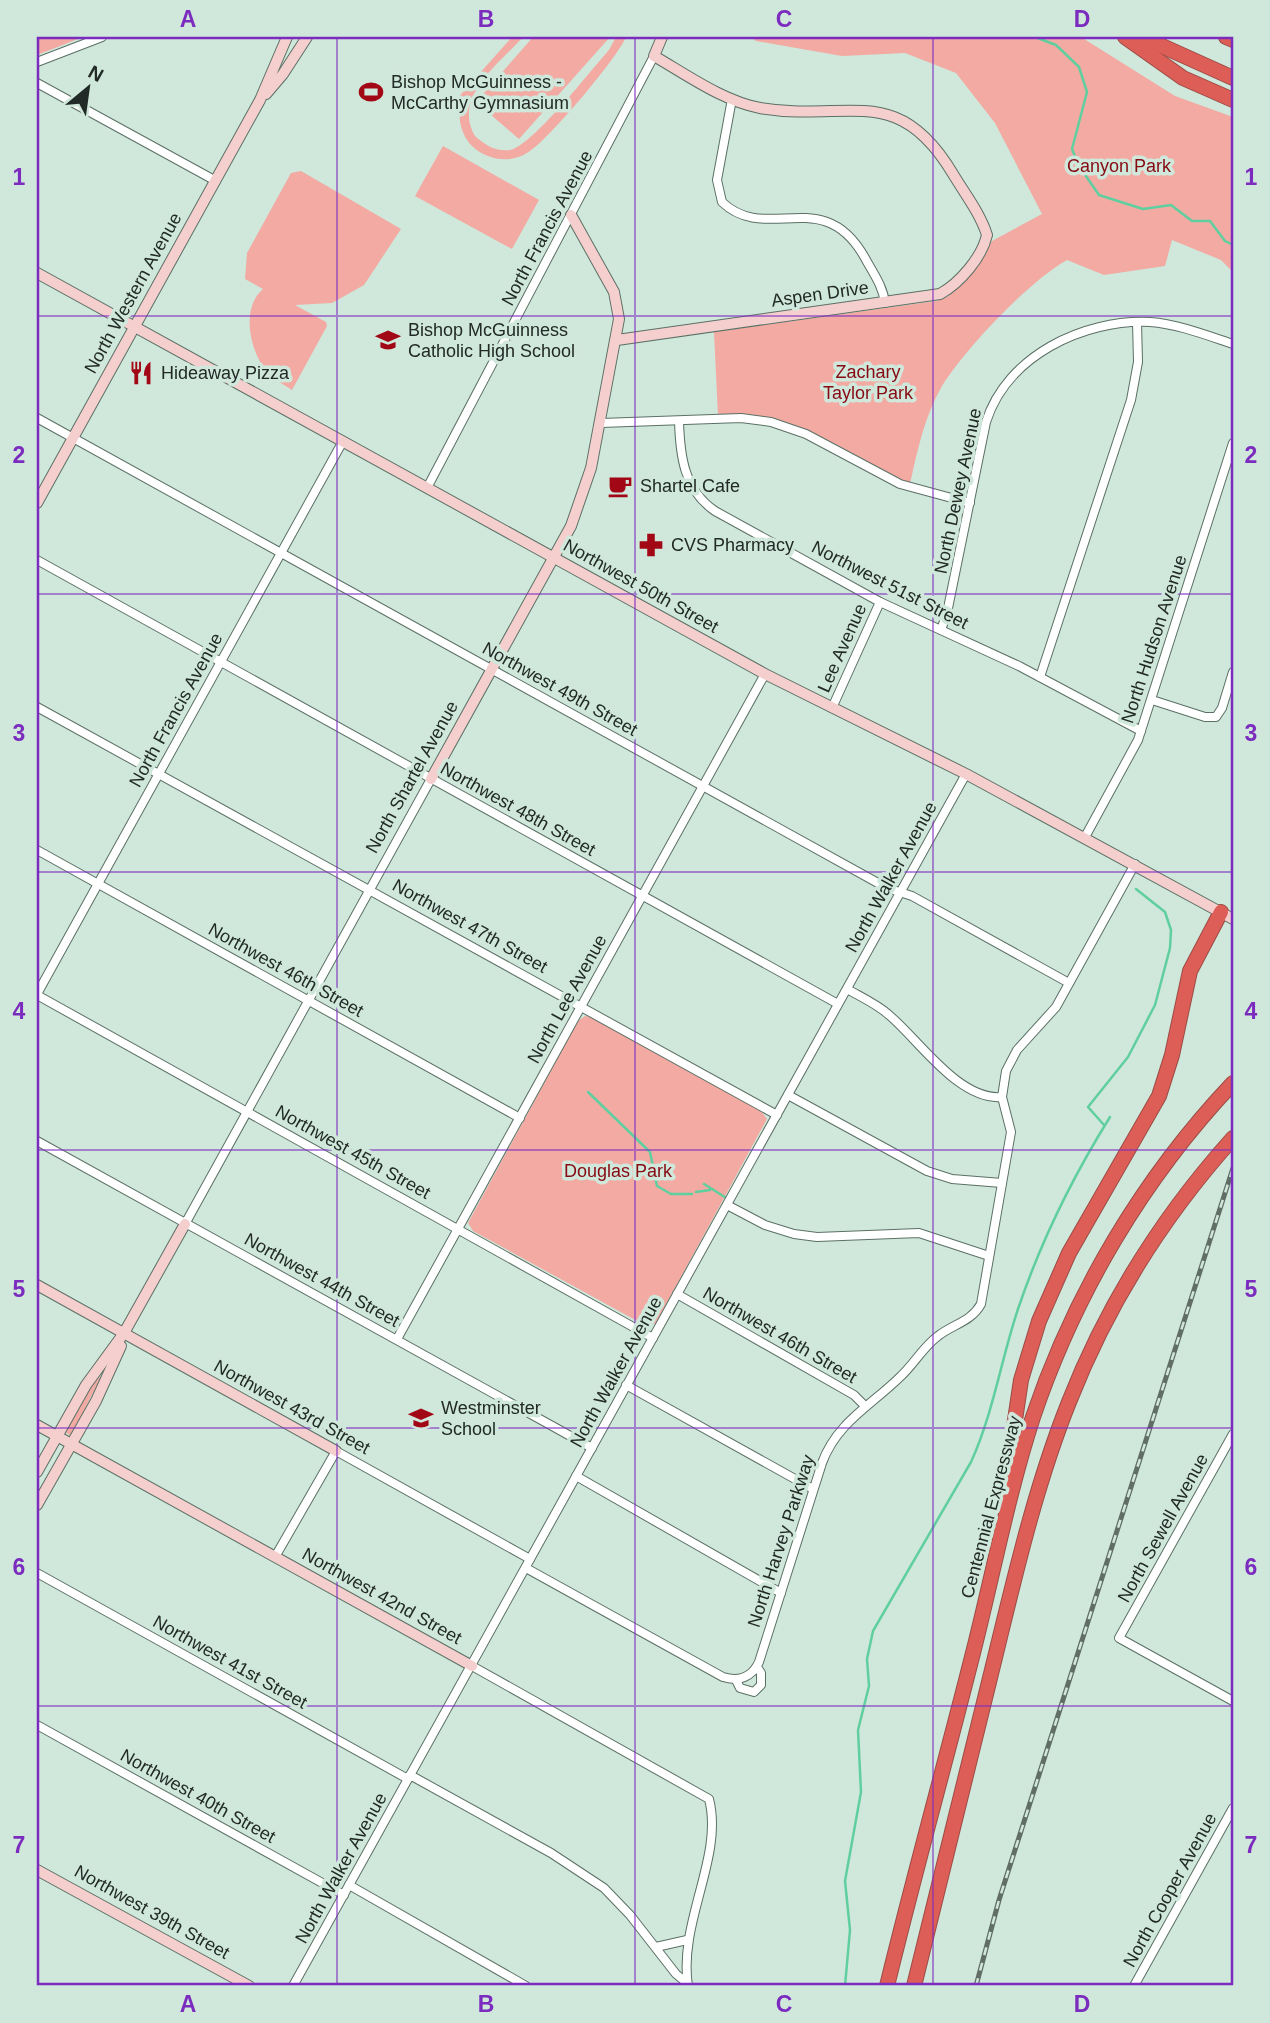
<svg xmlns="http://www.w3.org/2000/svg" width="1270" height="2023" viewBox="0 0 1270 2023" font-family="Arial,sans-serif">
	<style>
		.green { fill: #f2aaa2 }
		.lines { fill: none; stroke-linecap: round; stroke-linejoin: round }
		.stream { stroke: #60cf9f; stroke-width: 2.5 }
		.street-casing { stroke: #5b7065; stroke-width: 10 }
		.secondary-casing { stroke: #5b7065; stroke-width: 12 }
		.highway-casing { stroke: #9b4c46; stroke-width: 16 }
		.street { stroke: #fff; stroke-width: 8 }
		.secondary { stroke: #f5cfcd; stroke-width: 10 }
		.highway { stroke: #dd5e57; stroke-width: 14 }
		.rail-casing { stroke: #606e67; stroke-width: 5 }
		.rail { stroke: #d0e7db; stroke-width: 2.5; stroke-dasharray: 8; stroke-linecap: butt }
		.grid { fill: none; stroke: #7b2cbf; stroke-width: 2; stroke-opacity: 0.55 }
		.labels { text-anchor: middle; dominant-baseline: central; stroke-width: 7; stroke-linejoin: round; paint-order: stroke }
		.poi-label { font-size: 18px; fill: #212a26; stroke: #d0e7db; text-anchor: start }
		.park-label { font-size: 18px; fill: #860a12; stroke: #d0e7db }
		.street-label { font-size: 18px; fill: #212a26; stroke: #d0e7db }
		.neatline { fill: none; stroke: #7b2cbf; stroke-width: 2.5 }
		.grid-label { font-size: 23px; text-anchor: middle; font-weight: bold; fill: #7b2cbf }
	</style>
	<rect width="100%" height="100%" fill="#d0e7db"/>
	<!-- green -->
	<g class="green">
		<path d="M37,37H83L37,55Z"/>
		<path d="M512,37H523C499,64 452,97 475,136C485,145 496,152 510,150C532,146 591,70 609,50L616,37H626C618,57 547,142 527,153C509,164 487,160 472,146C462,136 457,119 461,105L455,101Z"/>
		<path d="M533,37H610L519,139L476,102Z"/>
		<path d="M751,37H1081L1175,96L1233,117V272L1221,260L1172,240L1165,266L1104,275L1067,260C1029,281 965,349 942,386C925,415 917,451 910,484C841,453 799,409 718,416L714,332L936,301L949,296L992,241L1042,214L995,123L956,73L905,53L842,56L756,41Z"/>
		<path d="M443,146L539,200L512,249L415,196Z"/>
		<path d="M301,171L401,229L364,285L332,303L295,305L326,322L327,326L292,390C281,383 269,376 262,365C249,344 242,307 263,289L245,279L247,253L291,173Z"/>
		<path d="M585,1016L592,1017L761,1111L767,1119L656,1323L648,1327L473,1231L468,1223L578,1021Z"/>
		<path d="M102,1375L71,1436L65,1432L91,1385Z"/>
	</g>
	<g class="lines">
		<!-- stream -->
		<g class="stream">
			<path d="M1035,37L1056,45L1079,67L1087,92L1072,149L1079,166L1099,195L1143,209L1171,205L1192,221H1210L1225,241L1233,245"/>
			<path d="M588,1092L650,1152L657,1186L671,1194H692"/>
			<path d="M1104,1125L1088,1107L1128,1057L1155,1005L1170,948L1171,930L1165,912L1136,889"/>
			<path d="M704,1184L728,1199"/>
			<path d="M696,1192L710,1190"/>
			<path d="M845,1986L850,1930L845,1881L861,1792L858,1730L869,1686L867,1659L873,1631L971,1462C993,1414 1001,1360 1018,1309C1041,1241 1072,1178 1110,1117"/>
		</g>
		<!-- street casing -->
		<g class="street-casing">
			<g id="street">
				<path d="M37,62L102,37"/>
				<path d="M37,83L216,181"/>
				<path d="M732,99L717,180L722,202C767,245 823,183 865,258C873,273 883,286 885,303"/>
				<path d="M37,418L887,888L912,896L1069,983"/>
				<path d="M679,421C680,456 684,490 715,511L880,602L1019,666L1141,731"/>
				<path d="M601,423L741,418L771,422L806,434L900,484L970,503"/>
				<path d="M427,488L654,56"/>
				<path d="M37,560L838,1004"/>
				<path d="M941,630L947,613L986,422C1007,356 1083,319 1150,322C1178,324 1206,335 1233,344"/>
				<path d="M1040,677L1131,400L1138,362L1137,322"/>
				<path d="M1152,700L1205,717H1216L1222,708L1233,672"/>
				<path d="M37,707L777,1115"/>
				<path d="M832,708L880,602"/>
				<path d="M1085,837L1138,740L1233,443"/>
				<path d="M37,850L520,1118"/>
				<path d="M847,989C861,997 877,1004 889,1015C919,1040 959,1101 1002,1097"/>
				<path d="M37,994L343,441"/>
				<path d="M37,995L653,1338"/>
				<path d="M788,1095L927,1171L952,1179L1002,1183"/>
				<path d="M37,1141L592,1448"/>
				<path d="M727,1205L765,1225L794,1234L817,1237L919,1233L989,1256"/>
				<path d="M185,1224L431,779"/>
				<path d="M677,1294L854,1395L865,1406"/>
				<path d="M397,1339L765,674"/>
				<path d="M626,1385L813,1489"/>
				<path d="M1233,1434L1119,1638L1233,1701"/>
				<path d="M576,1476L781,1593"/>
				<path d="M275,1557L336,1451L530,1559"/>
				<path d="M526,1568L723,1677C739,1682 752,1677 759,1662L822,1463C837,1422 872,1405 901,1376C914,1364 923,1347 938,1336C953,1324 971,1322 981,1304L1011,1132L1002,1097L1006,1071L1017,1050L1056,1007L1135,864"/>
				<path d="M37,1573L408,1779"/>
				<path d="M472,1666L709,1799C724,1857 678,1922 688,1986"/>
				<path d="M736,1680L740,1688L754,1692L761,1685V1673L757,1667"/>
				<path d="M37,1725L344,1895"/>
				<path d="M410,1775L551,1853L604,1888L630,1915L676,1974L687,1983"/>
				<path d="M349,1885L526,1986"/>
				<path d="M656,1947L687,1940"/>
				<path d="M293,1986L966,774"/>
				<path d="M1134,1986L1233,1808"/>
			</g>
		</g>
		<!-- secondary casing -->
		<g class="secondary-casing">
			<g id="secondary">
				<path d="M266,94L283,74L307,37"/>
				<path d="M37,273L765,674L966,774L1233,919"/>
				<path d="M617,340L940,294C960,283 982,257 987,235C980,213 965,194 953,174C897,80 848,123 760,108C723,101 687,75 654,56L662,37"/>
				<path d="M37,503L260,100L287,37"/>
				<path d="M431,779L571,526L591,468L619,319L614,292L571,215"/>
				<path d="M37,1285L336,1451"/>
				<path d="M37,1425L472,1666"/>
				<path d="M37,1472L86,1385L124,1333L185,1224"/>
				<path d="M37,1505L96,1401L121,1346"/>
				<path d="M37,1870L249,1986"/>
			</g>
		</g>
		<!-- highway casing -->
		<g class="highway-casing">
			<g id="highway">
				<path d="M1125,37L1183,78L1233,100"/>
				<path d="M1142,37L1233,78"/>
				<path d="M1226,37L1233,40"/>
				<path d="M1005,1487L1021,1380L1039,1321L1069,1253L1159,1096L1172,1055L1190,971L1221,912"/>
				<path d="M887,1986C914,1875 945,1764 973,1653C993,1574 1008,1494 1033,1417C1075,1293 1143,1178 1233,1083"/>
				<path d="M914,1986C939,1885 964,1784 989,1682C1012,1589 1033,1492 1069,1402C1107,1305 1164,1215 1233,1138"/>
			</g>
		</g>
		<!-- street -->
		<use href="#street" class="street"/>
		<!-- secondary -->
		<use href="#secondary" class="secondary"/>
		<!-- highway -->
		<use href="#highway" class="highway"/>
		<!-- rail casing -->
		<g class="rail-casing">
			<path id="rail" d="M976,1986L999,1900L1233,1168"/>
		</g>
		<!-- rail -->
		<use href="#rail" class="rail"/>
	</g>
	<!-- grid -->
	<path class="grid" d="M337,37V1986M635,37V1986M933,37V1986M37,316H1233M37,594H1233M37,872H1233M37,1150H1233M37,1428H1233M37,1706H1233"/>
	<!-- icons -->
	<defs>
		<g id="stadium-bare" transform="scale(1.89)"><path d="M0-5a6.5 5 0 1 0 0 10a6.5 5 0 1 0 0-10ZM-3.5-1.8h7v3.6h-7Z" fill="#a20716" stroke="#d0e7db" stroke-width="2.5" paint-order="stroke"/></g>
		<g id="school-bare" transform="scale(1.89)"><path d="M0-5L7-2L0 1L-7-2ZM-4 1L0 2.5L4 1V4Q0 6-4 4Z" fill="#a20716" stroke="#d0e7db" stroke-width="2.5" paint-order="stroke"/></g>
		<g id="restaurant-bare" transform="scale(1.89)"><path d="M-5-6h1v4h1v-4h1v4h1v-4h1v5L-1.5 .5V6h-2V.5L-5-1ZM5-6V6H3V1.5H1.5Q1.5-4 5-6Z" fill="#a20716" stroke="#d0e7db" stroke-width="2.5" paint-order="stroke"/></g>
		<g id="cafe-bare" transform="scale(1.89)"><path d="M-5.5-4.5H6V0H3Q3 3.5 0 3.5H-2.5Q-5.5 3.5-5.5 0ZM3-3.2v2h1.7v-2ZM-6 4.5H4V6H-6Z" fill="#a20716" stroke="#d0e7db" stroke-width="2.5" paint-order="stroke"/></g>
		<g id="pharmacy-bare" transform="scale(1.89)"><path d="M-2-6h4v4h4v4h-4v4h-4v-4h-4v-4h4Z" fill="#a20716" stroke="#d0e7db" stroke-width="2.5" paint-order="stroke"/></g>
	</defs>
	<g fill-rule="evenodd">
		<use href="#stadium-bare" x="371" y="92"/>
		<use href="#school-bare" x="388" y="340"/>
		<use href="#restaurant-bare" x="141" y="373"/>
		<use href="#cafe-bare" x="620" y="486"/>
		<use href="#pharmacy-bare" x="651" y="545"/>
		<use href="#school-bare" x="421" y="1418"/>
	</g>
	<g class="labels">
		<!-- poi labels -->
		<g class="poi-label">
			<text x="391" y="82">Bishop McGuinness -<tspan x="391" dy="21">McCarthy Gymnasium</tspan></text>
			<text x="408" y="330">Bishop McGuinness<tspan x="408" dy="21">Catholic High School</tspan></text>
			<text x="161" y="373">Hideaway Pizza</text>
			<text x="640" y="486">Shartel Cafe</text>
			<text x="671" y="545">CVS Pharmacy</text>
			<text x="441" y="1408">Westminster<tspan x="441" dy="21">School</tspan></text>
		</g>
		<!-- park labels -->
		<g class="park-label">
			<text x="1119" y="166">Canyon Park</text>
			<text x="868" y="372">Zachary<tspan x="868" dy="21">Taylor Park</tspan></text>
			<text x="618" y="1171">Douglas Park</text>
		</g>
		<!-- street labels -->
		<g class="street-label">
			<text transform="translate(547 228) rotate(-62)">North Francis Avenue</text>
			<text transform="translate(133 293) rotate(-61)">North Western Avenue</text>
			<text transform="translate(820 294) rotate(-8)">Aspen Drive</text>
			<text transform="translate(958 491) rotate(-78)">North Dewey Avenue</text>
			<text transform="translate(890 585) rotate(27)">Northwest 51st Street</text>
			<text transform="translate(641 586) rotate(29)">Northwest 50th Street</text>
			<text transform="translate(1154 639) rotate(-72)">North Hudson Avenue</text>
			<text transform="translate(842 648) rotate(-66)">Lee Avenue</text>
			<text transform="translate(560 689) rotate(29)">Northwest 49th Street</text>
			<text transform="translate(176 710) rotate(-61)">North Francis Avenue</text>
			<text transform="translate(412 777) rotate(-61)">North Shartel Avenue</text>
			<text transform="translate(518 809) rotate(29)">Northwest 48th Street</text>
			<text transform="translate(891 877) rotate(-61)">North Walker Avenue</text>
			<text transform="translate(470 926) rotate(29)">Northwest 47th Street</text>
			<text transform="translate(286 970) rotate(29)">Northwest 46th Street</text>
			<text transform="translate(567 999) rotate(-61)">North Lee Avenue</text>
			<text transform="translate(353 1152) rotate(29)">Northwest 45th Street</text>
			<text transform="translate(322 1280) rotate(29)">Northwest 44th Street</text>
			<text transform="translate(780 1335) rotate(30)">Northwest 46th Street</text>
			<text transform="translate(616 1372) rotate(-61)">North Walker Avenue</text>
			<text transform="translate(292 1407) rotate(29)">Northwest 43rd Street</text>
			<text transform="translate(991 1507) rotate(-75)">Centennial Expressway</text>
			<text transform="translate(1163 1528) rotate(-61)">North Sewell Avenue</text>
			<text transform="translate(781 1541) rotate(-72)">North Harvey Parkway</text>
			<text transform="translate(382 1596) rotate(29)">Northwest 42nd Street</text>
			<text transform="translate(230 1662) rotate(29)">Northwest 41st Street</text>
			<text transform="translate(198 1796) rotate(29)">Northwest 40th Street</text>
			<text transform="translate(341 1868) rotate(-61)">North Walker Avenue</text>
			<text transform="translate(1170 1890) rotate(-61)">North Cooper Avenue</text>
			<text transform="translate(152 1912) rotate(29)">Northwest 39th Street</text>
		</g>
	</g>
	<!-- border -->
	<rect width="1270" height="2023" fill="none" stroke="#d0e7db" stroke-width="77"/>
	<!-- north arrow -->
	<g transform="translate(88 88) rotate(29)" stroke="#d0e7db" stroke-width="5" paint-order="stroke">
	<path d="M0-5L12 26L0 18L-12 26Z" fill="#212a26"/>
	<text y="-10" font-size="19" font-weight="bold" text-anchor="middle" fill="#212a26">N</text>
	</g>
	<rect x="38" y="38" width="1194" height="1946" class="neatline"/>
	<g class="grid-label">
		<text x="188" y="27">A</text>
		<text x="486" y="27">B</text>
		<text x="784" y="27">C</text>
		<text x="1082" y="27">D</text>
		<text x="19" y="185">1</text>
		<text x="1251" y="185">1</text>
		<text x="19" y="463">2</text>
		<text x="1251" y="463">2</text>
		<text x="19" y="741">3</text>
		<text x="1251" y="741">3</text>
		<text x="19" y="1019">4</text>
		<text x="1251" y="1019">4</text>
		<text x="19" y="1297">5</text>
		<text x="1251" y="1297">5</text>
		<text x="19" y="1575">6</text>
		<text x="1251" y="1575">6</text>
		<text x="19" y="1853">7</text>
		<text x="1251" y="1853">7</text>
		<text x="188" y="2012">A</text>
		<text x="486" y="2012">B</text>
		<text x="784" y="2012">C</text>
		<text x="1082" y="2012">D</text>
	</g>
</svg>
